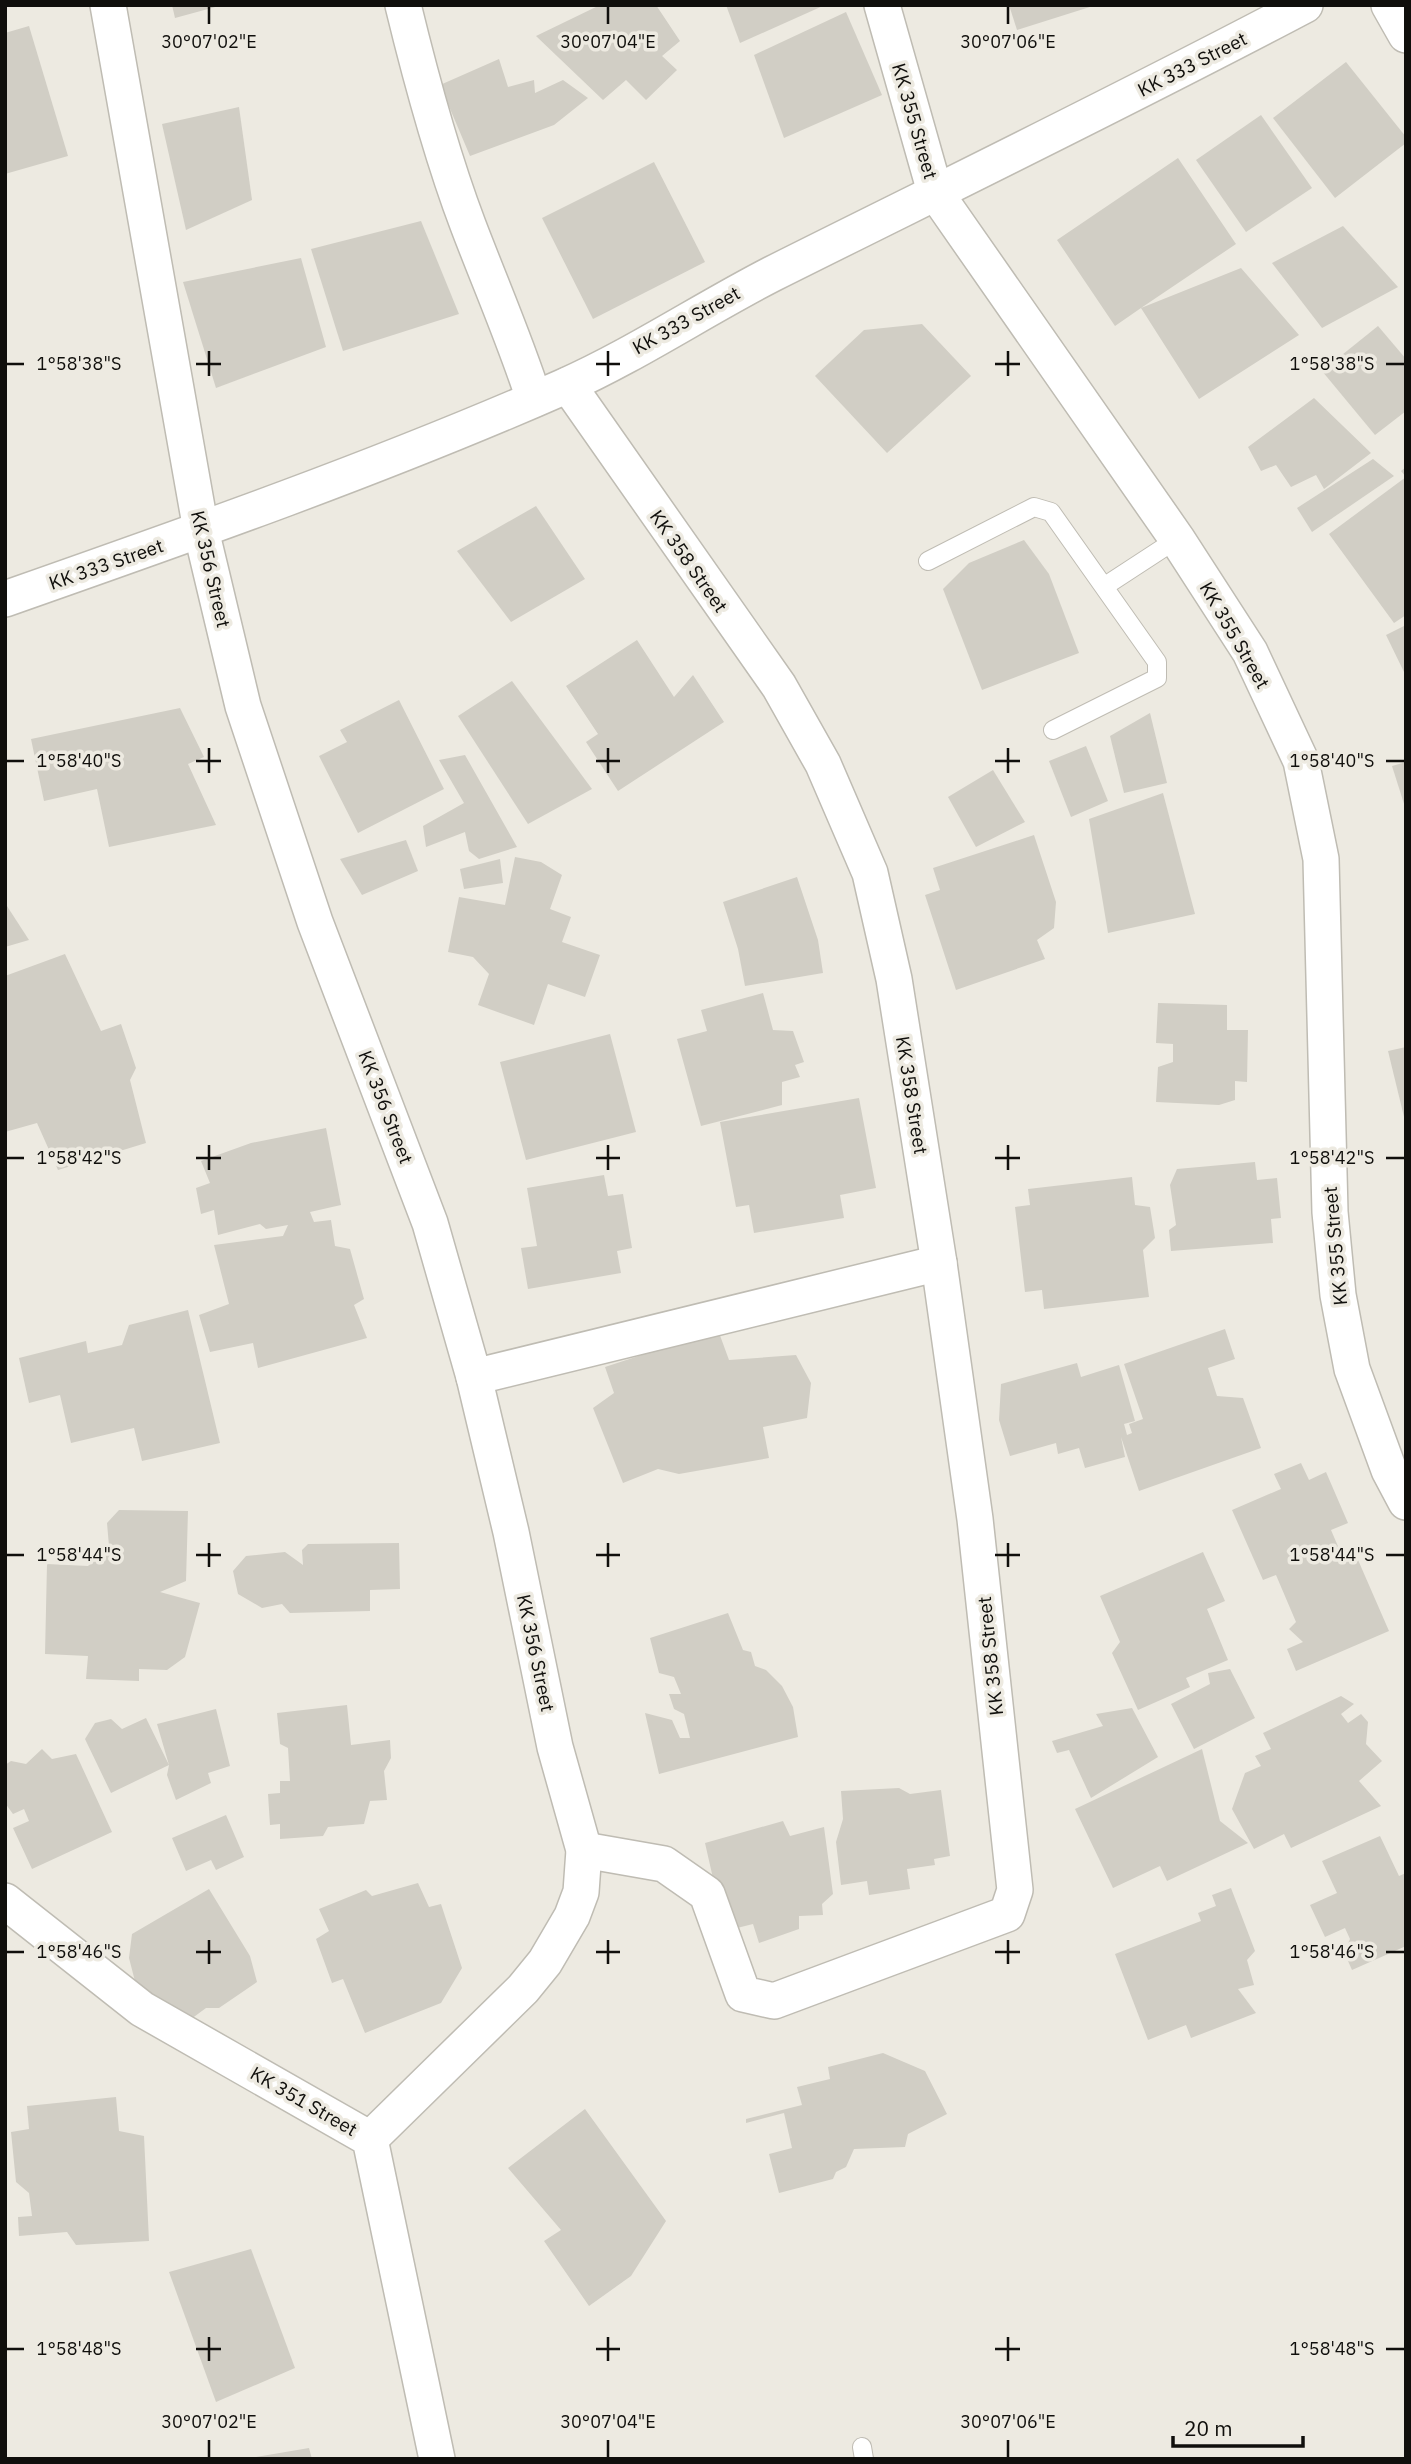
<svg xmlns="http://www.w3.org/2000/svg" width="1411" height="2464" viewBox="0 0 1411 2464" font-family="'IBM Plex Sans',sans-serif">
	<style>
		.building { fill: #d1cec5 }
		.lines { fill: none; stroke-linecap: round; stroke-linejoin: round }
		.lane-casing { stroke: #bfbcb3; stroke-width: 20 }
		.street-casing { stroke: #bfbcb3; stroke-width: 38 }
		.lane { stroke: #fff; stroke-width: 18 }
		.street { stroke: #fff; stroke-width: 35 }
		.ticks { fill: none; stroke: #100f0c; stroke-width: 2.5 }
		.labels { text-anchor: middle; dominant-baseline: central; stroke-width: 7; stroke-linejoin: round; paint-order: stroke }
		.street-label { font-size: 19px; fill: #100f0c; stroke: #edeae1 }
		.ticks-label { font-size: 18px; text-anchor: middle; fill: #100f0c; stroke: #edeae1; stroke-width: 7; stroke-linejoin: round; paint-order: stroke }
	</style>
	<rect width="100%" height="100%" fill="#edeae1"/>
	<!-- building -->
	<g class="building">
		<path d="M172,5H219V6L175,18Z"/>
		<path d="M600,5H656L680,41L662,56L677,70L646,100L626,80L603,100L536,36Z"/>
		<path d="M726,5H825L740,43Z"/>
		<path d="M1009,5H1092L1093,6L1017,30Z"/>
		<path d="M846,12L882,95L784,138L754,55Z"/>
		<path d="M29,26L68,156L5,174V33Z"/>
		<path d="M499,59L508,87L534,80L535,93L563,80L588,98L554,125L470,156L440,85Z"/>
		<path d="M1346,62L1406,137V143L1335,198L1273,118Z"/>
		<path d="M239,107L252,200L186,230L162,124Z"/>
		<path d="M1261,115L1312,188L1246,232L1196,160Z"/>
		<path d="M1178,158L1236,244L1141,308L1241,268L1299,335L1199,399L1141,308L1115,326L1057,240Z"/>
		<path d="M654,162L705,262L593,319L542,218Z"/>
		<path d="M421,221L459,314L343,351L311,249Z"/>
		<path d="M1343,226L1398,287L1322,328L1272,263Z"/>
		<path d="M301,258L326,347L216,388L183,282Z"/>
		<path d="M922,324L971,376L887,453L815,376L864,330Z"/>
		<path d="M1378,326L1406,359V411L1375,435L1322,371Z"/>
		<path d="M1314,398L1371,453L1324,489L1316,475L1291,487L1276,465L1261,471L1248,447Z"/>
		<path d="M1373,459L1394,476L1312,532L1297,508Z"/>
		<path d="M1406,467V615L1394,623L1329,534L1406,477L1401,471Z"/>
		<path d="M536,506L585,579L511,622L457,551Z"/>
		<path d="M1024,540L1049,574L1079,653L982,690L943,589L969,563Z"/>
		<path d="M1406,625V671L1404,672L1386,635Z"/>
		<path d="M637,640L674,697L693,675L724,722L618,791L586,742L598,734L566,686Z"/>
		<path d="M512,681L592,789L528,824L458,716Z"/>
		<path d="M399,700L444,789L358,833L319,756L347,742L340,730Z"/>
		<path d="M180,708L204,757L188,764L216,825L109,847L97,789L44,801L31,739Z"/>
		<path d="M1150,713L1167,783L1124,793L1110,736Z"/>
		<path d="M1086,746L1108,801L1071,817L1049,761Z"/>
		<path d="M465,755L517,847L479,859L469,851L465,832L426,847L423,826L464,803L439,760Z"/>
		<path d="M1406,762V807H1405L1392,766Z"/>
		<path d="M993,770L1025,822L976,847L948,797Z"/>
		<path d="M1163,793L1195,914L1108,933L1089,819Z"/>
		<path d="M1034,835L1056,902L1054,928L1037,940L1045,959L956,990L925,895L940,890L933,868Z"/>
		<path d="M406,840L418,871L362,895L340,859Z"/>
		<path d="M515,857L541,862L562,875L550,909L571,917L562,942L600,955L585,997L548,984L534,1025L478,1005L489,974L473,957L448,952L459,897L505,905Z"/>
		<path d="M500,859L503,883L464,889L460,869Z"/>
		<path d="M797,877L818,940L823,973L745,986L738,949L723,902Z"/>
		<path d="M5,903L29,940L5,947Z"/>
		<path d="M65,954L101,1031L121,1024L136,1068L130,1080L146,1143L58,1170L37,1123L5,1132V976Z"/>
		<path d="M763,993L773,1030L793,1031L804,1062L795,1065L800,1077L782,1082V1105L701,1126L677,1039L707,1031L701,1010Z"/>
		<path d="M1158,1003L1227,1005V1030H1248L1247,1082L1235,1081V1100L1219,1105L1156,1102L1158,1067L1173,1062V1044L1156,1043Z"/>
		<path d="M610,1034L636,1132L526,1160L500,1062Z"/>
		<path d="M1406,1047V1121H1405L1388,1051Z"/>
		<path d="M859,1098L876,1188L840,1195L844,1218L754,1233L749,1205L736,1207L720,1122Z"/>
		<path d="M326,1128L341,1205L310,1212L314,1222L331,1220L335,1246L350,1249L364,1299L354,1305L367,1338L258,1368L253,1343L210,1352L199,1315L229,1304L214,1245L283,1236L288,1225L266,1229L260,1224L218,1235L214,1210L201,1214L196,1188L210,1183L201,1161L251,1143Z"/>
		<path d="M1255,1162L1257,1180L1277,1178L1281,1218L1271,1219L1273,1243L1171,1251L1169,1230L1176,1225L1170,1185L1177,1169Z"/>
		<path d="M604,1175L608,1196L623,1194L632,1248L617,1251L621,1273L528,1289L521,1248L537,1246L527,1188Z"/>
		<path d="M1132,1177L1135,1205L1150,1207L1155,1238L1143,1250L1149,1297L1044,1309L1042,1290L1025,1292L1015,1207L1030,1205L1028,1189Z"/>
		<path d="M188,1310L220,1443L142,1461L134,1428L71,1443L60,1395L29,1403L19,1358L86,1341L88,1353L122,1345L129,1325Z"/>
		<path d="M1225,1329L1235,1359L1208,1368L1217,1396L1243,1398L1261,1448L1139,1491L1121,1437L1125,1457L1085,1468L1079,1448L1058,1454L1056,1443L1010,1456L999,1420L1001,1384L1077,1363L1081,1377L1119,1365L1135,1421L1124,1424L1127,1435L1132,1433L1129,1424L1143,1419L1124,1364Z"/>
		<path d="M718,1330L729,1360L796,1355L811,1383L807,1418L763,1427L769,1458L679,1474L658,1469L623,1483L593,1408L614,1393L605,1367Z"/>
		<path d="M1301,1463L1309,1480L1326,1472L1348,1523L1331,1530L1343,1558L1355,1553L1389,1631L1296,1671L1287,1649L1303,1642L1289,1629L1296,1622L1276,1575L1263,1580L1232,1510L1281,1489L1274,1474Z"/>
		<path d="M119,1510L188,1511L186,1581L160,1592L200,1603L185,1657L167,1670L139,1669V1681L86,1679L88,1656L45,1654L47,1564L88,1566L109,1546L107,1523Z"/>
		<path d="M399,1543L400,1589L370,1590V1611L290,1613L282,1604L262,1608L238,1594L233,1571L246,1556L285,1552L303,1565L302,1550L308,1544Z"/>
		<path d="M1203,1552L1225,1601L1207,1609L1228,1660L1186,1678L1190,1687L1138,1710L1112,1653L1120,1642L1100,1596Z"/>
		<path d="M728,1613L743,1650L751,1652L755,1666L766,1670L782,1686L793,1707L798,1737L659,1774L645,1713L672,1720L680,1738H690L684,1714L674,1709L669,1694H681L674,1677L659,1673L650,1638Z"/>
		<path d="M1230,1669L1255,1718L1194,1749L1171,1704L1210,1684L1208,1673Z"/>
		<path d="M1341,1696L1354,1704L1341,1714L1348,1723L1361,1714L1368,1722L1366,1744L1382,1761L1359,1781L1381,1806L1291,1848L1284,1834L1254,1849L1232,1809L1245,1773L1261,1766L1255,1756L1271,1749L1263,1733Z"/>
		<path d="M347,1705L351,1745L390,1740L391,1758L384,1771L387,1800L370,1801L364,1824L328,1827L323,1836L280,1839V1824L270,1825L268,1794L280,1793V1781H290L288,1748L280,1744L277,1713Z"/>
		<path d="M1132,1708L1158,1757L1091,1798L1069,1750L1057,1753L1052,1741L1103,1726L1096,1714Z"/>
		<path d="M216,1709L230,1766L208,1773L211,1783L176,1800L167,1775L169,1765L111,1793L85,1739L95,1723L111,1719L122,1729L146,1718L169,1765L157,1724Z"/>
		<path d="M42,1749L52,1759L76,1754L112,1832L32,1869L13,1828L29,1821L24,1809L13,1814L5,1803V1765L11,1761L26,1764Z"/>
		<path d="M1202,1749L1220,1821L1248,1843L1167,1881L1160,1866L1113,1888L1075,1809Z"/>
		<path d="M899,1788L910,1794L941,1790L950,1856L934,1859L935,1865L907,1869L910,1889L869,1895L867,1881L841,1885L836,1842L843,1819L841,1791Z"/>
		<path d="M226,1815L244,1857L216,1870L211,1860L186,1871L172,1838Z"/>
		<path d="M783,1821L790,1836L824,1827L833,1894L822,1904L823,1915L799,1916V1929L759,1943L753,1924L725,1931L705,1843Z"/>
		<path d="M1380,1836L1399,1876L1406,1873V1946L1352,1970L1344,1952L1350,1939L1345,1928L1325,1937L1310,1905L1337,1893L1322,1861Z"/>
		<path d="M418,1883L429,1907L441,1904L462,1968L441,2003L365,2033L343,1979L332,1983L316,1939L329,1931L319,1909L366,1890L372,1896Z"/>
		<path d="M1231,1888L1255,1951L1247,1960L1254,1985L1238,1989L1256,2013L1191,2038L1186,2025L1148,2040L1115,1954L1201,1921L1198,1913L1216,1906L1212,1895Z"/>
		<path d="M209,1889L250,1956L257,1982L219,2008H206L187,2022L137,1989L129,1958L132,1934Z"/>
		<path d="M883,2053L925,2071L947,2114L908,2134L905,2147L854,2149L846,2167L836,2172L833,2179L779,2193L769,2154L792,2148L784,2113L746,2123V2119L802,2105L797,2087L830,2079L828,2067Z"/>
		<path d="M116,2097L119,2131L144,2136L149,2241L76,2245L67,2232L19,2236L18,2217L32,2216L29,2193L16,2182L11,2132L29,2129L27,2106Z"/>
		<path d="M585,2109L666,2221L631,2276L589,2306L544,2241L561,2230L508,2168Z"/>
		<path d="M251,2249L295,2368L216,2402L169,2272Z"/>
		<path d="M309,2448L312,2459H256V2457Z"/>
	</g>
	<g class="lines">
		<!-- lane casing -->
		<g class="lane-casing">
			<g id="lane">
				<path d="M928,561L1034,507L1051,512L1157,662V678L1053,730"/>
				<path d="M1105,586L1177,539"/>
				<path d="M862,2447L864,2459"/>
			</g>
		</g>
		<!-- street casing -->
		<g class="street-casing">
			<g id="street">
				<path d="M108,5L201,530L243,706L315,922L430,1223L474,1377L511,1532L555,1747L584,1850L581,1892L572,1916L545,1962L523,1989L370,2139"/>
				<path d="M403,5C421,79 441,154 468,225C490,283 515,340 534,399"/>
				<path d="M882,5L935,192L1177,539L1250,652L1301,761L1321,859L1330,1212L1338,1295L1352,1369L1389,1470L1406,1502"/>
				<path d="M1389,5L1406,35"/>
				<path d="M568,385L779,686L823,764L870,873L894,979L939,1263L975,1519L1015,1890L1007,1914L774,2001L743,1994L707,1894L664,1864L584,1850"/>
				<path d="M5,599C193,533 381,467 563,387C635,355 702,310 772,274C950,185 1129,98 1305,5"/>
				<path d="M474,1377L939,1263"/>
				<path d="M5,1901L142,2009L370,2139L437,2459"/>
			</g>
		</g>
		<!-- lane -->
		<use href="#lane" class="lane"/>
		<!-- street -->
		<use href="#street" class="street"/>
	</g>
	<!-- ticks -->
	<path class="ticks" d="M209,7V24M608,7V24M1008,7V24M209,351V376M608,351V376M1008,351V376M7,364H24M196,364H221M596,364H620M995,364H1020M1386,364H1404M209,748V773M608,748V773M1008,748V773M7,761H24M196,761H221M596,761H620M995,761H1020M1386,761H1404M209,1145V1170M608,1145V1170M1008,1145V1170M7,1158H24M196,1158H221M596,1158H620M995,1158H1020M1386,1158H1404M209,1543V1567M608,1543V1567M1008,1543V1567M7,1555H24M196,1555H221M596,1555H620M995,1555H1020M1386,1555H1404M209,1940V1964M608,1940V1964M1008,1940V1964M7,1952H24M196,1952H221M596,1952H620M995,1952H1020M1386,1952H1404M209,2337V2361M608,2337V2361M1008,2337V2361M7,2349H24M196,2349H221M596,2349H620M995,2349H1020M1386,2349H1404M209,2440V2457M608,2440V2457M1008,2440V2457"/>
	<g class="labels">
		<!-- street labels -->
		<g class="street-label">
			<text transform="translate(1192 64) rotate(-27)">KK 333 Street</text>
			<text transform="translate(915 121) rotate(74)">KK 355 Street</text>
			<text transform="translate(686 320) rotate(-29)">KK 333 Street</text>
			<text transform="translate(689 561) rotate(55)">KK 358 Street</text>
			<text transform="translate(106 564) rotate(-19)">KK 333 Street</text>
			<text transform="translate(211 569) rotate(77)">KK 356 Street</text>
			<text transform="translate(1235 635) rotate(60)">KK 355 Street</text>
			<text transform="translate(912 1095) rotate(81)">KK 358 Street</text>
			<text transform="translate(386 1107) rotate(69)">KK 356 Street</text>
			<text transform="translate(1335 1246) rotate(-95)">KK 355 Street</text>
			<text transform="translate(536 1653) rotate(78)">KK 356 Street</text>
			<text transform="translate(990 1656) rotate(-96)">KK 358 Street</text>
			<text transform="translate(304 2101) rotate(30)">KK 351 Street</text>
		</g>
	</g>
	<g class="ticks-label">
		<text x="209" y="48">30°07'02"E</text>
		<text x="608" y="48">30°07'04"E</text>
		<text x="1008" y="48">30°07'06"E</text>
		<text x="79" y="370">1°58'38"S</text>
		<text x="1332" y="370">1°58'38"S</text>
		<text x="79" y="767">1°58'40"S</text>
		<text x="1332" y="767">1°58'40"S</text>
		<text x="79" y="1164">1°58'42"S</text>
		<text x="1332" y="1164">1°58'42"S</text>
		<text x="79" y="1561">1°58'44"S</text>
		<text x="1332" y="1561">1°58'44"S</text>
		<text x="79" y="1958">1°58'46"S</text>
		<text x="1332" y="1958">1°58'46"S</text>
		<text x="79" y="2355">1°58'48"S</text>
		<text x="1332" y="2355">1°58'48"S</text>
		<text x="209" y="2428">30°07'02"E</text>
		<text x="608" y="2428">30°07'04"E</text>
		<text x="1008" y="2428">30°07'06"E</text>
	</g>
	<!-- border -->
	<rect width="1411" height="2464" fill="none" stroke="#100f0c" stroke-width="14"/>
	<!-- scale -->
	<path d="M1173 2436v10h130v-10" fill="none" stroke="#100f0c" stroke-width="3.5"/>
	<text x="1184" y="2436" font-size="21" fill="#100f0c" stroke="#edeae1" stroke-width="5" paint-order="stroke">20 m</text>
</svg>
